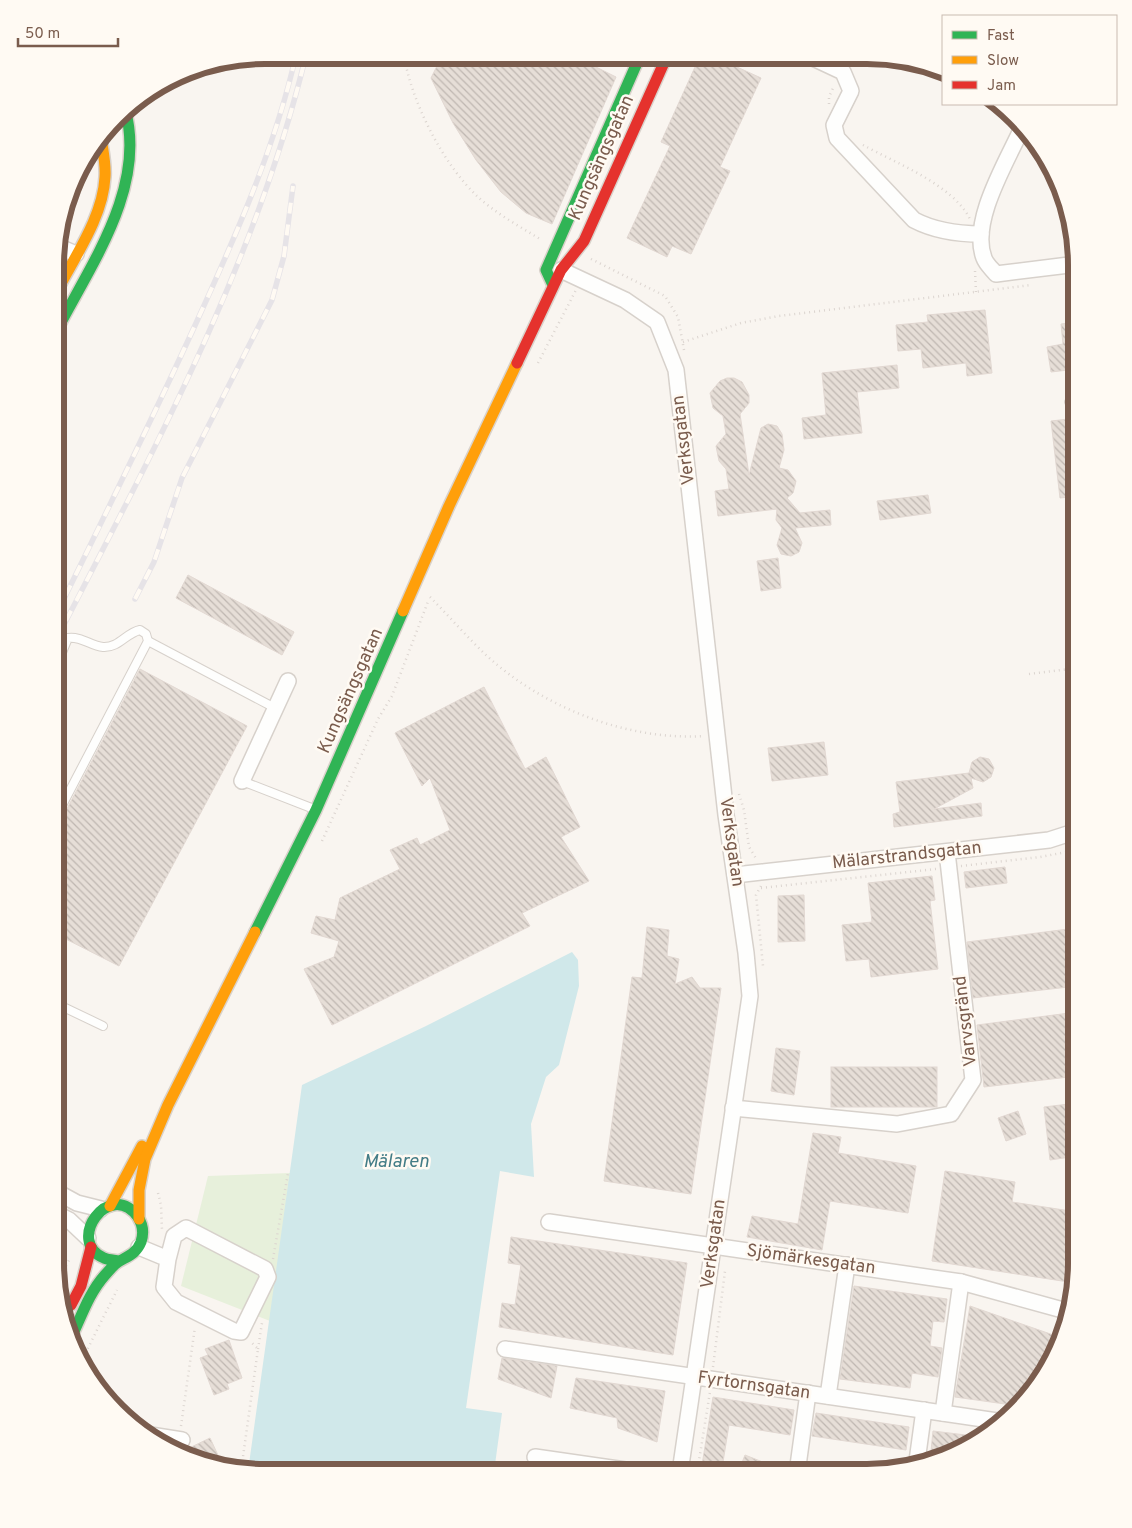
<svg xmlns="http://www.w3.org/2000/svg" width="1132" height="1528" viewBox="0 0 1132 1528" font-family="Overpass,sans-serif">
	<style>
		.green { fill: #e7f0db }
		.water { fill: #d0e8ea }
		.building { fill: url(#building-back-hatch); stroke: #e2d8d2 }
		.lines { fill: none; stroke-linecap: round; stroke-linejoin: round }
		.lane-casing { stroke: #d7d1cb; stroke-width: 10 }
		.street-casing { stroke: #d7d1cb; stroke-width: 18 }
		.fast-casing { stroke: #d9d2cb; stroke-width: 14 }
		.slow-casing { stroke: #d9d2cb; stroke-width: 14 }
		.jam-casing { stroke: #d9d2cb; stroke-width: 14 }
		.path { stroke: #dcd5d0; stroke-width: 2.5; stroke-dasharray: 1 4; stroke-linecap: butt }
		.lane { stroke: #fefefd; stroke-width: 8 }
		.street { stroke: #fefefd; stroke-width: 15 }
		.fast { stroke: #30b455; stroke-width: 11 }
		.slow { stroke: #ff9f0a; stroke-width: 11 }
		.jam { stroke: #e5322d; stroke-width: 11 }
		.rail-casing { stroke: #e6e3e7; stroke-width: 5.5 }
		.rail { stroke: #fffaf3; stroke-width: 4; stroke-dasharray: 11; stroke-linecap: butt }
		.labels { text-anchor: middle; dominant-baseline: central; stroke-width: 5; stroke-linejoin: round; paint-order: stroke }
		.street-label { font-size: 18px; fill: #7a5c4d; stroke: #fffaf3 }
		.water-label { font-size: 19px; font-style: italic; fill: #437c86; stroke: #fffaf3 }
		.rim { fill: none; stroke: #7a5c4d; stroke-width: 6 }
	</style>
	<defs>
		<pattern id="building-back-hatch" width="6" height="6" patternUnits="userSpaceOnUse" patternTransform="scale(1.25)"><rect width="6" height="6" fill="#e6ded7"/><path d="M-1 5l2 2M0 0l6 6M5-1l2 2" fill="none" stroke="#bfb7b1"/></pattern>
	</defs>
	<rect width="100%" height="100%" fill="#f9f5f0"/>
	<!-- green -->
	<path class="green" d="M291,1173L270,1321L181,1286L208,1176Z"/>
	<!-- water -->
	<path class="water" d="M572,952L578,960L579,986L559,1065L546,1077L531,1124L534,1177L500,1171L466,1408L502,1413L494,1472L248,1471L302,1085L426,1026Z"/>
	<!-- building -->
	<g class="building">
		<path d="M442,56H603L596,67L616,77L552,224L526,213L501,192L476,160L453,123L431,78Z"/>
		<path d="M700,56H713L761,78L720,167L730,171L691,254L672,246L667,257L627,238L670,146L661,142Z"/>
		<path d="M985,310L992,373L967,376L966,363L923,368L921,349L898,351L896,325L928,322L927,315Z"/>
		<path d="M1077,322V369L1051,372L1047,347L1063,344L1061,324Z"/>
		<path d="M897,365L899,388L857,392L862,433L804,439L802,418L826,415L822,373Z"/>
		<path d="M727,378H734L742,382L749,395V403L740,414L749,475L761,428L768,424L777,426L782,434L784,450L779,468L788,470L796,481L793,493L787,498L800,513L830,510L831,525L795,528L802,543L799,552L791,556L781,554L777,545L782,528L776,520L777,509L718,516L715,491L729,489L726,469L719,461L716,446L726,434L723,416L713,408L710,393L720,381Z"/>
		<path d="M1077,418V496L1060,498L1051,421Z"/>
		<path d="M928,495L931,513L880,520L877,501Z"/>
		<path d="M778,558L781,588L761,591L757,561Z"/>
		<path d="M188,575L294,632L282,655L176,598Z"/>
		<path d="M140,669L247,726L119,966L56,934V830Z"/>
		<path d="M484,687L525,769L546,757L580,827L561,837L589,881L522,913L530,926L332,1025L304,969L334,957L339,941L311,933L316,916L335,920L340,898L400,869L390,850L417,838L420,845L450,830L430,778L422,786L395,733Z"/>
		<path d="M824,742L828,775L772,781L768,748Z"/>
		<path d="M980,757L989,759L994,768L991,777L983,782L971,778L973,788L934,809L981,803L982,816L894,827L893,814L900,812L896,782L969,773L972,762Z"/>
		<path d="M1005,867L1007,883L966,888L964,872Z"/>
		<path d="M932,876L935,900L930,901L938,969L871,977L869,959L846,961L842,925L872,922L868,883Z"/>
		<path d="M804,895L805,941L778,942V896Z"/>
		<path d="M647,927L669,930L667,956L679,959L675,984L692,977L700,988H721L691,1194L604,1181L632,977L642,978Z"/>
		<path d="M1076,928L1077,986L973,998L967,942Z"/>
		<path d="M1077,1012V1076L984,1087L977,1025Z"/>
		<path d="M776,1048L800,1051L794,1095L771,1091Z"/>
		<rect x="831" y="1067" width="106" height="40"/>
		<path d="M1077,1103V1156L1050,1160L1044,1107Z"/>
		<path d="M1018,1111L1026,1134L1006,1141L998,1118Z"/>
		<path d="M813,1133L841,1137L838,1153L916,1166L908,1213L830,1201L822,1250L747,1237L752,1216L798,1224Z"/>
		<path d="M945,1171L1015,1182L1012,1202L1077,1212L1075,1283L932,1261Z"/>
		<path d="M511,1237L687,1263L673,1355L499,1327L502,1303L515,1305L521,1265L508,1263Z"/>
		<path d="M854,1286L947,1299L944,1322L933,1321L930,1346L942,1348L938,1377L912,1373L910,1388L840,1379Z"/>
		<path d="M970,1306L1062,1338L1042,1380L1019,1406L955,1397Z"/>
		<path d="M229,1340L242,1378L227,1384L229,1389L214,1395L200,1358L208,1355L205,1349Z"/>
		<path d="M502,1358L557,1366L551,1398L498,1379Z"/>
		<path d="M576,1378L665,1391L657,1442L618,1428L617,1418L570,1408Z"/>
		<path d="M713,1397L794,1410L790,1435L729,1425L722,1468L702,1465Z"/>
		<path d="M816,1413L909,1427L906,1450L812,1436Z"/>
		<path d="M933,1431L982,1437L960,1451L938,1457L939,1452L931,1451Z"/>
		<path d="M210,1438L223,1466L183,1451Z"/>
		<path d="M745,1455L788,1472V1473H738Z"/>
	</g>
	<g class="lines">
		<!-- lane casing -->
		<g class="lane-casing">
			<g id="lane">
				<path d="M57,244L84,169L82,162"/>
				<path d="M1069,402L1077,401"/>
				<path d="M148,641L275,708"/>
				<path d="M242,781L314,809"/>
				<path d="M56,817L148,641L146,634L140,630C126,633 119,648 103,647C91,646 81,636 68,638L58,662L56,661"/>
				<path d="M55,1003L103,1026"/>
			</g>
		</g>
		<!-- street casing -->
		<g class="street-casing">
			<g id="street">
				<path d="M811,57L843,72L851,91L834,125L837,138L914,220C935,231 957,234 981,234"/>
				<path d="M1021,130C1006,163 970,222 984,258C986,264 992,269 996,274L1077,264"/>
				<path d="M57,246L76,254"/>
				<path d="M561,270L625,300L657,322L676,370L726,815L746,953L750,996L680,1472"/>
				<path d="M242,781L288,681"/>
				<path d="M735,875L1049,840L1077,831"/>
				<path d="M733,1108L897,1124L951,1114L973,1080L947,852"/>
				<path d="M55,1191L77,1203L101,1209"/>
				<path d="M55,1213L69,1220L88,1238"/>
				<path d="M549,1222L961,1282L1070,1312"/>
				<path d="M139,1247L168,1259L164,1287L176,1302L234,1331L241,1332L268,1277L265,1269L186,1228L174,1236L168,1259"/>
				<path d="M505,1349L1004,1422"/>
				<path d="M828,1396L847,1265"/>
				<path d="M943,1413L961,1282"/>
				<path d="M144,1434L182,1440"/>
				<path d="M535,1457L639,1472"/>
				<path d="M917,1461L924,1410"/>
				<path d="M797,1473L808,1393"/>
			</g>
		</g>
		<!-- fast casing -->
		<g class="fast-casing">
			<g id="fast">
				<path d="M552,283L546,270L640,56"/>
				<path d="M57,330C91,264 147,187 125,109"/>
				<path d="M255,932L316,810L403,611"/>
				<path d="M72,1336C82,1315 89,1293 105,1275C109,1271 113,1265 118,1262C128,1256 136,1254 141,1242C144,1233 143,1225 138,1217C109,1178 65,1242 104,1258C108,1260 114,1260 119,1261"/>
			</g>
		</g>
		<!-- slow casing -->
		<g class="slow-casing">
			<g id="slow">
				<path d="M57,291C75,256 103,217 105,177C106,164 103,151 101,138"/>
				<path d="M403,611L449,506L517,363"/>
				<path d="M110,1206L142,1146"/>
				<path d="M139,1219V1190L145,1159L168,1105L255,932"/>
			</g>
		</g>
		<!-- jam casing -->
		<g class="jam-casing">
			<g id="jam">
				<path d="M517,363L561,270L584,241L667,56"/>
				<path d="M71,1305L81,1286L91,1247"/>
			</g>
		</g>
		<!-- path -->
		<g class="path">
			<path d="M404,55C411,101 443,164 477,196C495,213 519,226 540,239"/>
			<path d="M882,63L884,57"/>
			<path d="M829,104V97L834,86"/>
			<path d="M863,145C896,163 953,185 970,219"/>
			<path d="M591,259L665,296L678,317L684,350"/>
			<path d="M975,271L976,292"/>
			<path d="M683,342L741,323L779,316L1031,285"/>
			<path d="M538,363L576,290"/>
			<path d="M430,597C449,616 467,637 486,655C542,707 627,741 704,736"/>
			<path d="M1029,674L1077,668"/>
			<path d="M739,794L744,810L749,847L757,860"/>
			<path d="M322,841L378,719L392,696L429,599"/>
			<path d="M961,866L1040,857L1077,850"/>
			<path d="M761,886L756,895L763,966"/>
			<path d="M761,888L936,869"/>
			<path d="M158,1193L161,1205L162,1230"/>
			<path d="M273,1259L288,1173"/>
			<path d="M59,1279L69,1260"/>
			<path d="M258,1349L262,1323"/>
			<path d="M81,1362L117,1290"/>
			<path d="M713,1367L725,1271"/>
			<path d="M181,1426L195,1327"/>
			<path d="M241,1471L258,1349L251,1342"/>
			<path d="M697,1473L710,1392"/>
		</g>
		<!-- lane -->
		<use href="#lane" class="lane"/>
		<!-- street -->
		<use href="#street" class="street"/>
		<!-- fast -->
		<use href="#fast" class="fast"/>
		<!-- slow -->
		<use href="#slow" class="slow"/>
		<!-- jam -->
		<use href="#jam" class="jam"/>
		<!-- rail casing -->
		<g class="rail-casing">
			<g id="rail">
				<path d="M135,599L154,562L182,478L272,300L284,256L293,186"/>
				<path d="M56,615C104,517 152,420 197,321C236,235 275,148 296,55"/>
				<path d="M56,640C152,454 257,260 306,55"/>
			</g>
		</g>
		<!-- rail -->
		<use href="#rail" class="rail"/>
	</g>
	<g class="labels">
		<!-- street labels -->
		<g class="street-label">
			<text transform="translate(602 158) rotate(-66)">Kungsängsgatan</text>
			<text transform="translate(684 440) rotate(-97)">Verksgatan</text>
			<text transform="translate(351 691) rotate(-66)">Kungsängsgatan</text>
			<text transform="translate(731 842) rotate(82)">Verksgatan</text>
			<text transform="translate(907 856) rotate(-6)">Mälarstrandsgatan</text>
			<text transform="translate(966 1021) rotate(-97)">Varvsgränd</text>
			<text transform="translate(714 1244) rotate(-82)">Verksgatan</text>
			<text transform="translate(811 1260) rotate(8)">Sjömärkesgatan</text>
			<text transform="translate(754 1386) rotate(8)">Fyrtornsgatan</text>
		</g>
		<!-- water labels -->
		<g class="water-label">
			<text x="396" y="1162">Mälaren</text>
		</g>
	</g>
	<!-- crop -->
	<path d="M0 0H1132V1528H0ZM265 64H867A201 201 0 0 1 1068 265V1263A201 201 0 0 1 867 1464H265A201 201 0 0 1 64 1263V265A201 201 0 0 1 265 64Z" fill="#fffaf3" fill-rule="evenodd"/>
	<path class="rim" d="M265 64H867A201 201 0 0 1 1068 265V1263A201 201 0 0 1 867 1464H265A201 201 0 0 1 64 1263V265A201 201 0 0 1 265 64Z"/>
	<!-- legend -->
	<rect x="942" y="15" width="175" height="90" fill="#fffaf3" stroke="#cabbb1"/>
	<rect x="952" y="31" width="25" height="8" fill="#30b455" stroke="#cabbb1"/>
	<text x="987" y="40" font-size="15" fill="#7a5c4d">Fast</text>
	<rect x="952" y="56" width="25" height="8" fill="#ff9f0a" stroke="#cabbb1"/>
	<text x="987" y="65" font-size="15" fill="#7a5c4d">Slow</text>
	<rect x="952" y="81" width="25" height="8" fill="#e5322d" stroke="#cabbb1"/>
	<text x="987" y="90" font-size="15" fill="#7a5c4d">Jam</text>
	<!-- scale -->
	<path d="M18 38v8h100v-8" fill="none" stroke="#7a5c4d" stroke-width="2.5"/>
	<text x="25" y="38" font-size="15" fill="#7a5c4d" stroke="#fffaf3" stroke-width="4" paint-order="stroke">50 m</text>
</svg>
